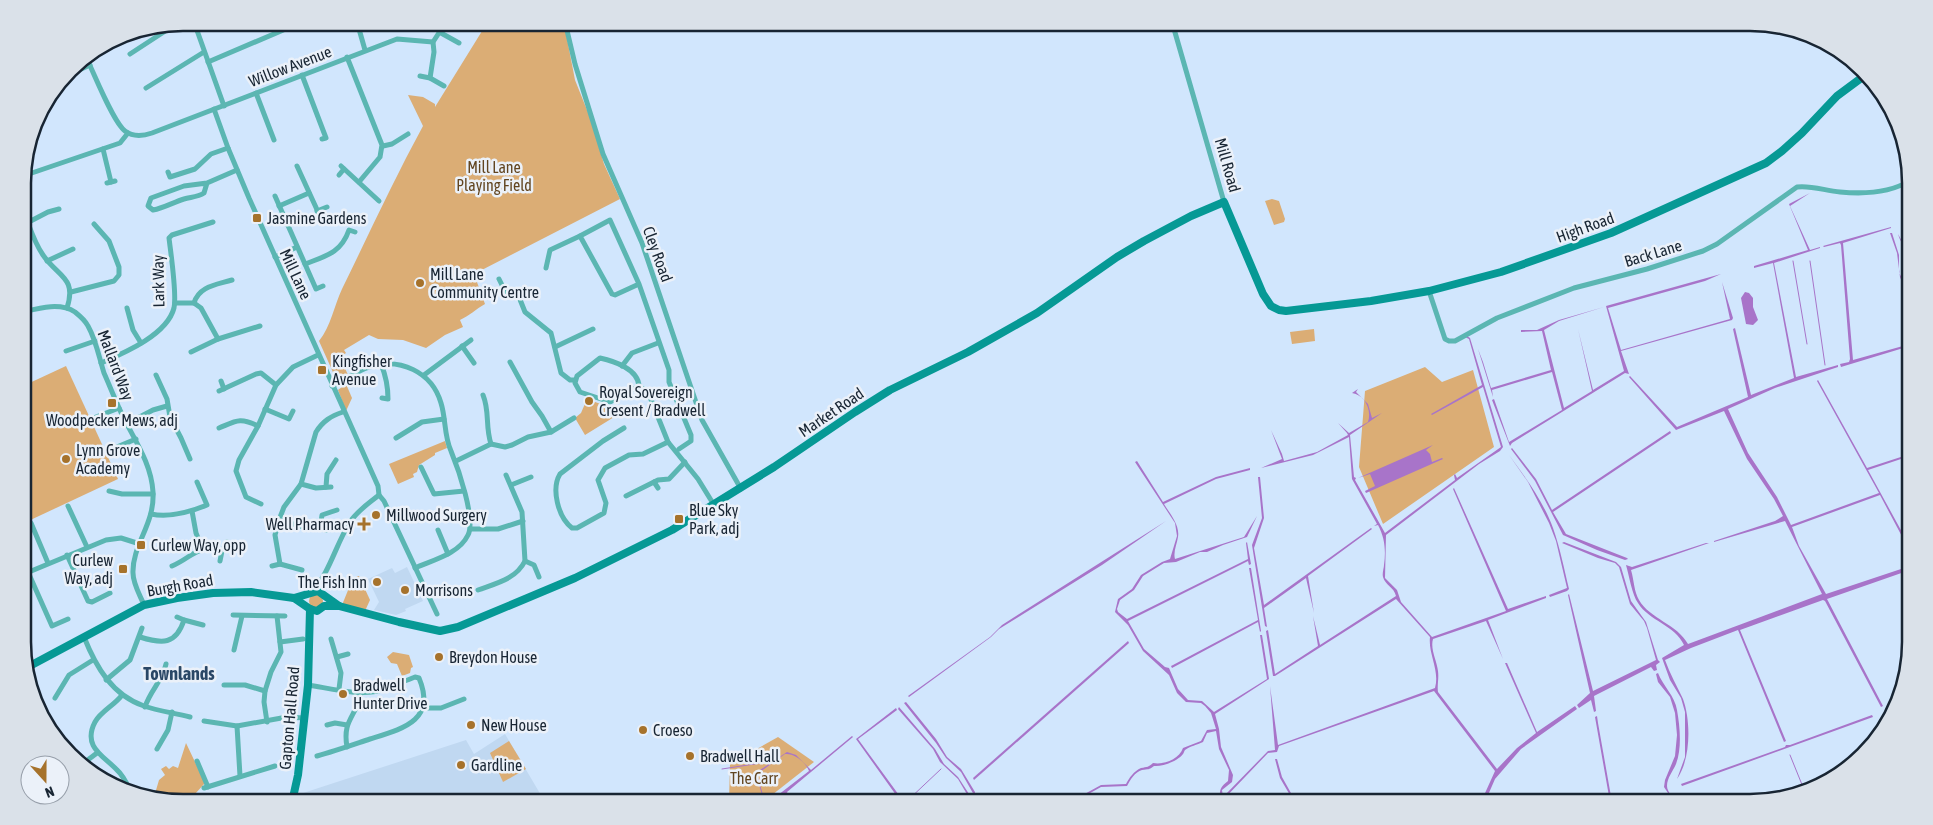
<svg xmlns="http://www.w3.org/2000/svg" width="1933" height="825" viewBox="0 0 1933 825" font-family="'Asap Condensed',sans-serif">
	<style>
		.built { fill: #c0d8f1 }
		.green { fill: #dbad75 }
		.water { fill: #a874c9 }
		.lines { fill: none; stroke-linecap: round; stroke-linejoin: round }
		.stream { stroke: #a874c9; stroke-width: 1 }
		.street { stroke: #5bb6b2; stroke-width: 5 }
		.secondary { stroke: #069995; stroke-width: 8 }
		.poi-dot { fill: #a6722b; stroke: #ebf1f9; stroke-width: 2 }
		.labels { text-anchor: middle; dominant-baseline: central; stroke-width: 5; stroke-linejoin: round; paint-order: stroke }
		.street-label { font-size: 16px; fill: #182533; stroke: #ebf1f9 }
		.park-label { font-size: 16px; fill: #624520; stroke: #ebf1f9 }
		.poi-label { font-size: 16px; fill: #182533; stroke: #ebf1f9; text-anchor: start }
		.neighbourhood-label { font-size: 18px; font-weight: bold; fill: #2a4766; stroke: #ebf1f9 }
		.rim { fill: none; stroke: #182533; stroke-width: 2.5 }
	</style>
	<rect width="100%" height="100%" fill="#d1e6fd"/>
	<!-- built -->
	<g class="built">
		<path d="M407,567L423,601L405,609L406,611L396,615L374,610L379,602L368,579L392,568L395,573Z"/>
		<path d="M505,734L545,802H298L300,794L466,740L474,754Z"/>
	</g>
	<!-- green -->
	<g class="green">
		<path d="M487,23H564L575,80L591,120L604,164L620,199L474,274L485,304C476,309 469,316 460,320L463,327L445,335L426,348L403,340L378,339L369,335L344,350L346,353L340,357L348,375L336,379L319,341C331,326 334,306 342,289C369,234 394,179 423,126L408,95L423,97L435,104V107Z"/>
		<path d="M1272,199L1279,201L1285,219L1284,222L1274,225L1265,201Z"/>
		<path d="M1314,329L1315,341L1292,344L1290,332Z"/>
		<path d="M66,366L118,479L24,523L23,386Z"/>
		<path d="M1425,367L1442,382L1473,370L1494,447L1383,524L1359,467L1365,391Z"/>
		<path d="M346,384L352,398L346,411L338,390Z"/>
		<path d="M587,399L606,406L613,405L619,414L585,435L575,418L581,413Z"/>
		<path d="M445,441L447,448L435,453V455L419,465L417,472L413,474L414,477L398,484L389,464Z"/>
		<path d="M359,576L370,600L365,611L342,605L353,578Z"/>
		<circle cx="316" cy="601" r="7"/>
		<path d="M393,652L409,655L413,667L411,668L410,673L402,676L397,664L391,663L387,657Z"/>
		<path d="M778,737L814,762L763,802H729L730,764Z"/>
		<path d="M509,741L526,769L503,782L490,753Z"/>
		<path d="M186,743L205,783L195,794L198,802H184L154,797L159,780L165,775L161,769L166,766L169,769L173,766L178,768Z"/>
	</g>
	<!-- water -->
	<g class="water">
		<path d="M1810,193L1790,206L1810,250L1820,247V248L1774,263L1796,377L1838,365V367L1775,388L1728,409L1748,453L1777,497L1791,525L1879,493L1817,381L1818,380L1867,468L1910,454V456L1868,470L1908,543L1906,544L1880,495L1792,527L1799,546L1826,594L1910,566V570L1827,599L1883,706L1881,707L1825,601L1823,600L1740,630L1786,741L1784,742L1738,630L1691,648L1665,660C1670,674 1677,686 1683,699C1691,721 1691,759 1677,779L1685,757V712L1681,698L1670,680L1662,658L1684,645C1675,625 1649,621 1638,603C1632,595 1629,575 1626,565L1632,567L1706,543H1709L1631,570C1634,580 1634,592 1639,600C1650,619 1677,624 1688,644L1822,594L1785,521L1714,542V541L1775,521L1783,516L1774,499L1747,459L1724,411L1676,430L1629,377L1630,376L1677,427L1748,397L1733,329L1735,328L1751,395L1794,378L1773,263L1754,268V266L1808,250L1789,204Z"/>
		<path d="M1891,227V228L1843,243L1853,360L1910,344V346L1841,367L1840,364L1849,362L1850,359L1841,245L1840,243L1824,247L1823,246Z"/>
		<path d="M1890,233H1892L1899,255V272L1909,295L1910,302L1900,277L1897,253Z"/>
		<path d="M1898,234L1904,245L1909,246V248L1906,250V262L1909,285C1904,271 1906,263 1904,249C1903,244 1899,239 1898,234Z"/>
		<path d="M1721,274L1705,281L1608,308L1621,350L1730,319L1722,282L1733,318L1732,320L1621,351L1629,374L1625,373L1512,443L1510,446L1492,400L1494,399L1509,442L1562,410L1552,372L1492,390L1493,397L1478,349L1483,362L1491,388L1551,370L1542,331L1521,332V330H1537L1559,320L1604,307L1559,321L1544,330L1564,408L1592,391L1578,329L1593,390L1624,371L1606,306Z"/>
		<path d="M1745,292L1749,293L1753,298V307L1758,320L1753,325L1746,324L1741,298Z"/>
		<path d="M1467,336L1470,338L1503,447L1500,451L1479,464L1386,535L1385,578L1397,590L1401,602L1432,637L1506,611L1453,489L1454,488L1508,609L1546,596V598L1488,620L1503,659L1486,621L1433,639C1430,649 1437,661 1438,671C1439,679 1437,685 1438,692L1497,769L1517,748L1536,733L1505,663H1507L1537,732L1575,706L1577,709L1521,749L1495,779L1485,802H1481L1495,771L1434,691L1279,746L1277,752L1268,753L1223,800L1224,802H1221C1219,791 1219,788 1228,781L1229,770L1219,749L1216,731L1207,733L1203,742C1197,745 1190,746 1185,750C1184,751 1184,753 1183,754C1178,761 1162,767 1154,766C1149,770 1148,769 1142,770C1135,772 1130,780 1127,786L1101,787L1074,802H1070L1101,785L1126,784C1129,778 1134,771 1141,768C1147,767 1149,767 1153,763C1165,765 1179,759 1183,748L1201,741L1207,730L1216,729L1211,713L1205,706L1201,703L1186,702L1177,693L1169,675L1143,651L1128,625L1115,612L1118,599L1132,589L1141,575L1162,562L1170,559L1177,536L1175,523L1135,462L1137,461L1163,502L1216,477L1250,468V470L1216,479L1164,504C1170,514 1180,525 1178,537C1177,544 1173,552 1175,559L1244,537L1257,516L1247,537L1223,545L1207,552H1200L1176,562L1164,563L1143,576L1134,590L1120,600L1117,609L1118,612L1127,619L1248,559L1246,543L1247,542L1251,564L1249,565L1248,561L1128,621L1144,649L1165,667L1169,668L1178,689L1188,700L1202,701L1214,712L1267,679L1260,635H1262L1269,679L1215,714L1219,729L1221,747L1233,775L1232,782L1222,790L1223,797L1268,751L1275,750L1270,686L1278,745L1435,688C1440,670 1428,654 1430,637L1396,599L1275,676H1273L1266,631L1268,630L1275,674L1318,646L1313,616L1320,645L1396,596C1394,587 1385,585 1383,577C1382,573 1384,568 1384,565C1386,551 1385,538 1378,525L1374,526L1377,524L1352,479L1349,437L1313,455L1261,468L1282,459L1271,430L1282,454L1284,461L1317,452L1348,435L1347,433L1338,423L1349,433L1368,422C1372,410 1365,395 1352,393L1358,389L1356,392L1368,404L1372,418L1382,413L1350,435L1354,477L1356,478L1355,480L1385,533L1455,480L1454,475L1455,474L1457,478L1501,447L1483,387L1432,415L1431,414L1482,385L1469,339L1465,337Z"/>
		<path d="M1670,431L1671,433L1553,512L1566,534L1627,558L1628,559L1625,560L1597,550L1563,535L1535,481L1511,449L1512,448L1536,479L1552,510Z"/>
		<path d="M1433,445L1426,450L1430,454L1432,462L1442,458L1443,459L1366,493L1365,491L1375,486L1370,474L1358,478Z"/>
		<path d="M1509,455C1526,478 1543,501 1553,528C1560,548 1564,568 1569,589L1567,591L1550,597L1549,595L1567,588L1556,541L1549,523L1528,482Z"/>
		<path d="M1258,477H1260L1264,518L1254,548L1264,605L1371,528L1372,529L1308,576L1314,613L1306,578L1264,608L1267,627L1265,626L1252,545L1262,518Z"/>
		<path d="M1166,521L1102,565L999,629L991,637L909,697L908,696L990,637L1002,625Z"/>
		<path d="M1564,542L1616,562L1621,567L1631,601L1646,622L1658,660L1660,662L1656,665L1657,670L1654,671L1651,667L1594,696L1596,711L1594,712L1591,700L1579,708L1577,705L1590,693L1568,595L1569,594L1593,691L1656,660L1647,628L1644,621L1630,604L1619,567L1615,563L1598,558L1562,543Z"/>
		<path d="M1249,568H1251L1261,631L1260,632L1258,622L1172,668L1171,666L1173,665L1258,620Z"/>
		<path d="M1128,641L1129,643L974,780L973,778Z"/>
		<path d="M1658,673C1663,686 1675,696 1677,710C1680,727 1682,748 1676,764C1673,771 1667,778 1667,786C1667,792 1673,797 1677,802H1674L1664,787L1665,780L1675,756L1677,735L1675,713L1670,697L1658,682L1656,674Z"/>
		<path d="M906,702L936,739L947,757L961,769L975,792V802H973L974,795L961,772L946,758L936,743L904,703Z"/>
		<path d="M899,707L935,749L944,764L958,777L969,794V802H967L968,796L958,779L940,762L933,749L898,709Z"/>
		<path d="M896,708L897,710L858,739L904,802H901L856,739Z"/>
		<path d="M1872,715L1873,717L1682,786L1681,784L1785,747L1786,745H1790Z"/>
		<path d="M1597,716L1598,723L1612,802H1610L1595,717Z"/>
		<path d="M852,736L853,737L787,792L789,797L787,798L783,794L772,802H769L809,771C806,763 795,753 785,754L757,774L765,802H764L756,774L757,772L787,752L796,755L811,770Z"/>
		<path d="M1275,759H1277L1282,777L1296,802H1294L1280,778Z"/>
	</g>
	<g class="lines">
		<!-- stream -->
		<g class="stream">
			<path d="M1793,261L1807,344"/>
			<path d="M1810,261L1825,365"/>
			<path d="M1790,755L1805,792"/>
			<path d="M722,769L774,761"/>
			<path d="M906,802L941,769"/>
		</g>
		<!-- street -->
		<g class="street">
			<path d="M194,22L224,106"/>
			<path d="M357,22L365,50"/>
			<path d="M565,22L575,64L603,154L642,243L702,420L741,489"/>
			<path d="M1172,22L1224,202"/>
			<path d="M441,33L459,43"/>
			<path d="M130,54L176,24"/>
			<path d="M86,57C94,73 113,122 125,131C133,137 143,136 152,133L397,39L433,42"/>
			<path d="M347,57L382,145L380,157L359,182"/>
			<path d="M208,62L302,22"/>
			<path d="M68,75L90,65"/>
			<path d="M302,75L326,138L322,139"/>
			<path d="M420,76L430,78L444,86"/>
			<path d="M430,78L434,52L433,42L446,22"/>
			<path d="M146,88L204,52"/>
			<path d="M256,93L274,140"/>
			<path d="M214,109L228,148L249,198L378,486L379,495L384,501L437,614"/>
			<path d="M383,146L392,144L408,134"/>
			<path d="M103,149L111,182"/>
			<path d="M297,166L319,214"/>
			<path d="M341,166L379,201"/>
			<path d="M168,172L170,177L195,169L211,154L228,148"/>
			<path d="M339,175L344,169"/>
			<path d="M23,176L120,143L128,133"/>
			<path d="M107,183L115,181"/>
			<path d="M207,183L204,193C198,197 191,197 184,199C174,202 164,208 153,210L148,206L151,198L184,186L207,183L237,170"/>
			<path d="M275,196L316,289L323,286"/>
			<path d="M279,206L309,193"/>
			<path d="M317,211L327,207"/>
			<path d="M28,223C32,234 36,245 43,255C58,277 77,277 67,308"/>
			<path d="M23,225L48,212L59,209"/>
			<path d="M275,257L297,247"/>
			<path d="M47,261L73,249"/>
			<path d="M305,264C326,256 341,253 349,230L355,232"/>
			<path d="M546,268L550,250L580,236"/>
			<path d="M499,279L505,291L519,297L525,312L551,333L561,373L570,380H575"/>
			<path d="M639,284L615,295L612,294L580,236L610,220L639,284L669,370V382L691,435V441L679,449"/>
			<path d="M1429,291L1445,339L1449,341H1455L1497,318L1574,288L1647,269L1703,251L1717,244L1797,187C1811,185 1826,191 1840,192C1862,194 1890,193 1909,181"/>
			<path d="M71,292L114,281L119,275V267L109,241L94,224"/>
			<path d="M175,303H194L201,308L218,339"/>
			<path d="M194,303C199,286 216,285 232,280"/>
			<path d="M127,308L133,330L141,343"/>
			<path d="M23,312C39,308 60,302 75,312C80,316 85,320 88,326C96,340 99,357 104,373C108,382 112,392 116,401C128,432 151,458 153,492C155,524 132,545 133,573C133,584 140,595 144,605"/>
			<path d="M462,346L474,363"/>
			<path d="M555,347L593,329"/>
			<path d="M66,351L95,341"/>
			<path d="M191,352L218,339L260,326"/>
			<path d="M600,358C614,361 638,369 639,386L610,402L580,392L575,383L577,376Z"/>
			<path d="M510,362L532,402L542,416L551,432"/>
			<path d="M101,363C124,353 167,335 174,308C177,294 171,255 169,238L172,235L213,222"/>
			<path d="M381,364C386,376 388,386 388,399L382,398"/>
			<path d="M622,366L632,353L658,343"/>
			<path d="M156,375L167,399L170,417L181,438L190,459"/>
			<path d="M424,375L471,340"/>
			<path d="M221,381L224,389"/>
			<path d="M332,386C345,380 356,371 369,367C400,357 432,372 441,403C446,419 444,436 451,451C458,468 476,519 468,535C459,554 433,560 415,568"/>
			<path d="M639,386L648,392L668,442L698,479L714,505"/>
			<path d="M219,391L256,374L261,373L276,385"/>
			<path d="M265,409L289,419L293,411"/>
			<path d="M96,417L119,408"/>
			<path d="M128,423L153,410L167,406"/>
			<path d="M219,428C236,421 240,417 258,426"/>
			<path d="M624,428L603,441L560,474C551,489 558,517 572,528H577L604,513L606,503L598,480L605,468L629,455L643,454L668,442"/>
			<path d="M396,438L422,422L444,419"/>
			<path d="M491,444L505,447L512,445L528,437L551,432L574,418"/>
			<path d="M112,449L136,439"/>
			<path d="M456,461L491,444C485,426 490,412 483,395"/>
			<path d="M421,467L434,494L464,491"/>
			<path d="M654,482L658,488"/>
			<path d="M301,484L316,488L331,487"/>
			<path d="M511,485L531,477"/>
			<path d="M326,487L327,474L336,460"/>
			<path d="M109,491L122,494H153"/>
			<path d="M626,496L658,480L669,479L685,462"/>
			<path d="M261,504L246,497L236,471L239,460L258,426L276,385L293,367L318,355"/>
			<path d="M68,506L87,547"/>
			<path d="M192,511L196,533L202,548"/>
			<path d="M151,514C170,518 190,512 207,505L197,482"/>
			<path d="M279,520L300,526L327,530"/>
			<path d="M31,523L48,563"/>
			<path d="M320,529L322,515L337,510"/>
			<path d="M471,529H498L523,521"/>
			<path d="M438,530L448,554"/>
			<path d="M67,555L88,601L92,602L110,593"/>
			<path d="M220,561L222,551"/>
			<path d="M525,561L534,565L539,577"/>
			<path d="M172,566C193,557 198,543 222,551L227,542"/>
			<path d="M272,566L280,564"/>
			<path d="M302,570L280,564L275,535L279,520L284,507L301,484L316,432C323,421 331,416 343,412"/>
			<path d="M28,572L52,626L68,619"/>
			<path d="M24,574L106,540L121,538L140,544"/>
			<path d="M478,590C497,583 516,579 525,561L522,512L506,475"/>
			<path d="M312,592C330,572 336,544 350,522C358,510 368,504 379,495"/>
			<path d="M233,615L285,616"/>
			<path d="M177,617L184,620"/>
			<path d="M84,637C96,667 112,695 144,706C158,711 175,713 190,717"/>
			<path d="M140,637C162,644 176,645 184,620L203,625"/>
			<path d="M331,639L341,673L339,689"/>
			<path d="M280,642L303,639"/>
			<path d="M234,650L242,616"/>
			<path d="M337,657L348,654"/>
			<path d="M165,670L189,675"/>
			<path d="M106,680L130,660L142,628"/>
			<path d="M224,685H245L265,691"/>
			<path d="M308,685C329,688 362,697 382,690C393,687 404,681 415,677L419,678C437,721 402,729 370,739C352,745 335,751 317,756"/>
			<path d="M122,695C115,705 101,711 95,722C82,747 104,756 117,770C123,775 128,786 131,792"/>
			<path d="M55,698L69,675L93,660"/>
			<path d="M145,707C150,691 163,680 166,664"/>
			<path d="M421,708H441L464,699"/>
			<path d="M204,721L237,726L287,717L304,718"/>
			<path d="M267,722L264,702L265,691L271,672L281,652L277,616"/>
			<path d="M327,725L335,723L347,725"/>
			<path d="M237,726L240,776"/>
			<path d="M347,747C342,719 357,717 361,692"/>
			<path d="M157,749L168,730L172,712"/>
			<path d="M197,761L208,787"/>
			<path d="M85,762L97,753"/>
			<path d="M204,788L275,766"/>
		</g>
		<!-- secondary -->
		<g class="secondary">
			<path d="M294,598L318,591L339,606L399,622L440,631L458,627L575,578L672,530L774,467L855,412L890,390L968,352L1037,313L1117,257L1144,241L1191,216L1224,202L1263,294L1271,306L1279,310L1286,311L1371,301L1429,291L1501,272L1611,233L1766,163L1782,151L1802,133L1837,96L1864,76"/>
			<path d="M26,668L144,605L177,598L213,593L251,592L294,598L310,609L317,611L324,606H339"/>
			<path d="M292,802L298,775L308,685L310,609"/>
		</g>
	</g>
	<!-- markers -->
	<g class="poi-dot">
		<rect x="252" y="213" width="10" height="10" rx="2.5"/>
		<circle cx="420" cy="283" r="5"/>
		<rect x="317" y="365" width="10" height="10" rx="2.5"/>
		<circle cx="589" cy="401" r="5"/>
		<rect x="107" y="398" width="10" height="10" rx="2.5"/>
		<circle cx="66" cy="459" r="5"/>
		<circle cx="376" cy="515" r="5"/>
		<rect x="674" y="514" width="10" height="10" rx="2.5"/>
		<path d="M361.5 516.5h5v5h5v5h-5v5h-5v-5h-5v-5h5z"/>
		<rect x="136" y="540" width="10" height="10" rx="2.5"/>
		<rect x="118" y="564" width="10" height="10" rx="2.5"/>
		<circle cx="377" cy="582" r="5"/>
		<circle cx="405" cy="590" r="5"/>
		<circle cx="439" cy="657" r="5"/>
		<circle cx="343" cy="694" r="5"/>
		<circle cx="471" cy="725" r="5"/>
		<circle cx="643" cy="730" r="5"/>
		<circle cx="690" cy="756" r="5"/>
		<circle cx="461" cy="765" r="5"/>
	</g>
	<g class="labels">
		<!-- street labels -->
		<g class="street-label">
			<text transform="translate(290 66) rotate(-21)">Willow Avenue</text>
			<text transform="translate(1228 165) rotate(74)">Mill Road</text>
			<text transform="translate(1585 227) rotate(-20)">High Road</text>
			<text transform="translate(1653 253) rotate(-17)">Back Lane</text>
			<text transform="translate(658 254) rotate(70)">Cley Road</text>
			<text transform="translate(296 274) rotate(65)">Mill Lane</text>
			<text transform="translate(158 281) rotate(-91)">Lark Way</text>
			<text transform="translate(116 365) rotate(69)">Mallard Way</text>
			<text transform="translate(831 412) rotate(-34)">Market Road</text>
			<text transform="translate(180 585) rotate(-10)">Burgh Road</text>
			<text transform="translate(289 718) rotate(-85)">Gapton Hall Road</text>
		</g>
		<!-- park labels -->
		<g class="park-label">
			<text x="494" y="167">Mill Lane<tspan x="494" dy="18">Playing Field</tspan></text>
			<text x="754" y="778">The Carr</text>
		</g>
		<!-- poi labels -->
		<g class="poi-label">
			<text x="267" y="218">Jasmine Gardens</text>
			<text x="430" y="274">Mill Lane<tspan x="430" dy="18">Community Centre</tspan></text>
			<text x="332" y="361">Kingfisher<tspan x="332" dy="18">Avenue</tspan></text>
			<text x="599" y="392">Royal Sovereign<tspan x="599" dy="18">Cresent / Bradwell</tspan></text>
			<text x="112" y="420" text-anchor="middle">Woodpecker Mews, adj</text>
			<text x="76" y="450">Lynn Grove<tspan x="76" dy="18">Academy</tspan></text>
			<text x="689" y="510">Blue Sky<tspan x="689" dy="18">Park, adj</tspan></text>
			<text x="386" y="515">Millwood Surgery</text>
			<text x="354" y="524" text-anchor="end">Well Pharmacy</text>
			<text x="151" y="545">Curlew Way, opp</text>
			<text x="113" y="560" text-anchor="end">Curlew<tspan x="113" dy="18">Way, adj</tspan></text>
			<text x="367" y="582" text-anchor="end">The Fish Inn</text>
			<text x="415" y="590">Morrisons</text>
			<text x="449" y="657">Breydon House</text>
			<text x="353" y="685">Bradwell<tspan x="353" dy="18">Hunter Drive</tspan></text>
			<text x="481" y="725">New House</text>
			<text x="653" y="730">Croeso</text>
			<text x="700" y="756">Bradwell Hall</text>
			<text x="471" y="765">Gardline</text>
		</g>
		<!-- neighbourhood labels -->
		<g class="neighbourhood-label">
			<text x="179" y="673">Townlands</text>
		</g>
	</g>
	<!-- crop -->
	<path d="M0 0H1933V825H0ZM183 31H1750A152 152 0 0 1 1902 183V642A152 152 0 0 1 1750 794H183A152 152 0 0 1 31 642V183A152 152 0 0 1 183 31Z" fill="#dae1e9" fill-rule="evenodd"/>
	<path class="rim" d="M183 31H1750A152 152 0 0 1 1902 183V642A152 152 0 0 1 1750 794H183A152 152 0 0 1 31 642V183A152 152 0 0 1 183 31Z"/>
	<!-- north arrow -->
	<g transform="translate(45 780) rotate(159)"><circle r="24" fill="#ebf1f9" stroke="#979faa"/>
	<path d="M0-4L9 19L0 12L-9 19Z" fill="#a6722b"/>
	<text y="-8" font-size="14" font-weight="bold" text-anchor="middle" fill="#182533">N</text>
	</g>
</svg>
